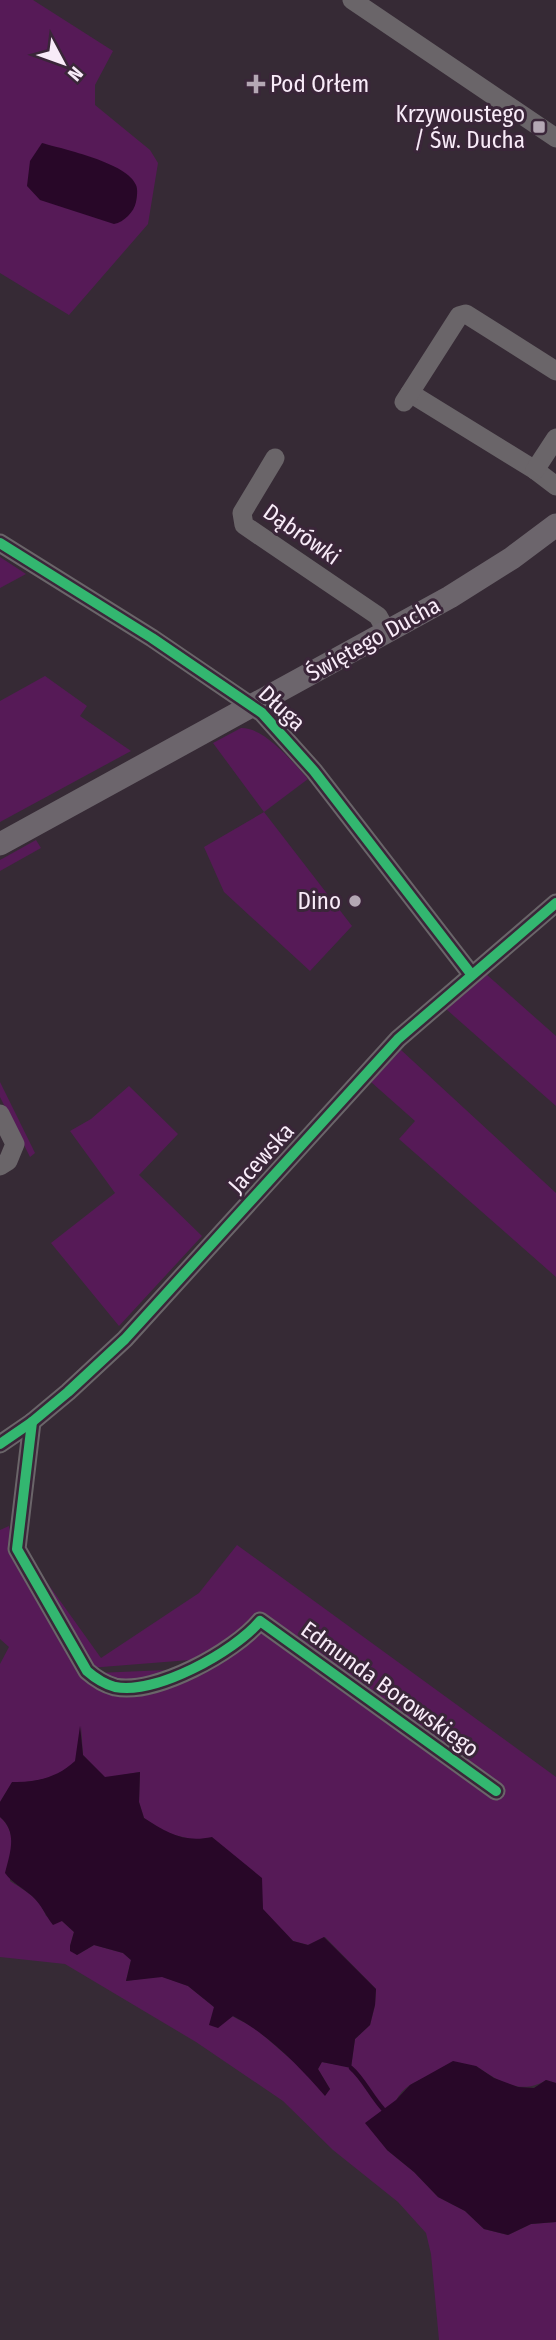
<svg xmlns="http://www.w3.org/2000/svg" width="556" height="2340" viewBox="0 0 556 2340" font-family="'Fira Sans Condensed',sans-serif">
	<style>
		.green { fill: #561a57 }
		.water { fill: #280728 }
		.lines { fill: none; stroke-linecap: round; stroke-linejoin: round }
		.stream { stroke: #280728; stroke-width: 4.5 }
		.minor { stroke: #6a6569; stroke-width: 19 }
		.major { stroke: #6c656c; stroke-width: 23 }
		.cycleway-casing { stroke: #3a2639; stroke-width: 15 }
		.cycleway { stroke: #33b770; stroke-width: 10 }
		.poi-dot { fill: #b4a7b4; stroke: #3a2639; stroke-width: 2.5 }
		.labels { text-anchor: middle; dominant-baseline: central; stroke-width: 6; stroke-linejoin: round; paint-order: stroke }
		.poi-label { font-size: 23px; fill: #f8ebf8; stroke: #3a2639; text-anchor: end }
		.street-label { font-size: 23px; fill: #f8ebf8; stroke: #3a2639 }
	</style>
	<rect width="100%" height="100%" fill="#362a35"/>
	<!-- green -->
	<g class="green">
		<path d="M0,0H33L113,51L95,85V105L150,150L158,163L148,224L69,315L0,273Z"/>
		<path d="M0,557L26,574L0,588Z"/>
		<path d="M45,676L87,706L80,716L131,751L0,822V701Z"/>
		<path d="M241,728C264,727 293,762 308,779L264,812L352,926L310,971L224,892L204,847L264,812L213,743Z"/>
		<path d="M36,840L41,848L0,871V860Z"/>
		<path d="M486,974L556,1036V1106L446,1009Z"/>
		<path d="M401,1050L556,1193V1277L399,1139L415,1121L371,1082Z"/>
		<path d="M0,1082L35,1153L30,1157L0,1097Z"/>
		<path d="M129,1086L178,1134L139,1175L202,1236L119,1326L51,1243L115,1193L70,1131L91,1119Z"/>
		<path d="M9,1526L13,1550L85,1674L135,1692L190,1660L89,1668L23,1549L101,1658L199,1593L237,1545L556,1777V2083L546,2080C521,2096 498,2081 476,2066C451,2072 408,2074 396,2101C390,2114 390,2135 387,2150L414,2172L438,2197L465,2211L484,2229L508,2235L531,2224L556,2222V2340H439L431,2254L426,2233L398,2202L333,2150L283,2101L196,2042L65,1964L0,1957V1817C18,1832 12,1860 10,1881C24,1890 41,1899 46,1916L62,1921L74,1932L70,1946L77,1955L94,1945L123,1953L131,1960L126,1981L161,1976L188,1986L214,2007L255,2028L303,2070L325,2095L330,2089L318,2069L321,2062L351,2067L355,2039L370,2025L375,2005L376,1989L325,1937L308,1945L293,1941L195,1840L166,1833L144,1818L139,1802L140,1772L105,1778L83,1755L81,1726C80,1736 80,1752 76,1761C67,1777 29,1783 12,1783L0,1802V1664L9,1647L0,1639V1530Z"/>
		<path d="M166,1670L134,1684L97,1673Z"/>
	</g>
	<!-- water -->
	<g class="water">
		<path d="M42,143C63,149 128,163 136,185C138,189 137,198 136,202C134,212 124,222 114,224L40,200L27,186L30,161Z"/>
		<path d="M80,1726L83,1755L105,1777L140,1772L139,1802L144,1818C167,1833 184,1843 212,1837L262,1878L263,1909L293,1941L308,1945L324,1937L376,1989L375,2005L370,2025L355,2039L351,2068L322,2062L318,2069L330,2089L325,2096C299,2066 268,2034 233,2016L218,2028L209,2025L214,2007L188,1986L162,1977L126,1981L131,1960L123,1953L94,1945L77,1955L70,1951V1946L74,1932L62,1921L53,1925C45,1915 42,1905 32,1896C23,1888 12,1883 5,1873C10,1853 18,1832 0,1817V1802L12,1782C36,1783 58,1777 75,1761Z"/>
		<path d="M453,2061L476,2066L494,2078L518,2087L534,2088L546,2080L556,2083V2222L531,2224L508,2235L484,2229L465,2211L438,2197L414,2172L387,2150L365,2123L396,2100L410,2085Z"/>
	</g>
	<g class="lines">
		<!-- stream -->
		<path class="stream" d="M351,2068C363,2078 371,2096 383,2109"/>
		<!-- minor -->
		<g class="minor">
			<path d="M352,0L556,138"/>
			<path d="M410,393L535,470L556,486"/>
			<path d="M404,402L459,316L466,314L556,371"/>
			<path d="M275,458L242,513L244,525L378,616L387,632"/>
			<path d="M535,470L556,438"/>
			<path d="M0,543L152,638L262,713L314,771L471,974"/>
			<path d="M0,1114L15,1144L8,1161L0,1166"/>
			<path d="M32,1422L17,1549L87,1671C95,1678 104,1684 115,1687C156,1695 234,1652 260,1621L496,1791"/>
			<path d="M0,1444L32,1422L68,1392L125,1339L398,1039L556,903"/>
		</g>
		<!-- major -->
		<path class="major" d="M0,844L450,597L512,558L556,525"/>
		<!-- cycleway casing -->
		<g class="cycleway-casing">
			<g id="cycleway">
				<path d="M0,543L152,638L262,713L314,771L471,974"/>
				<path d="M32,1422L17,1549L87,1671C95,1678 104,1684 115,1687C156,1695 234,1652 260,1621L496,1791"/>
				<path d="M0,1444L32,1422L68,1392L125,1339L398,1039L556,903"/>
			</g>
		</g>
		<!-- cycleway -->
		<use href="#cycleway" class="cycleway"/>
	</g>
	<!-- markers -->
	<g class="poi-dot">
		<path d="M252.5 73.5h7v7h7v7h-7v7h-7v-7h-7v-7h7z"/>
		<rect x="532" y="120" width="14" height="14" rx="3.5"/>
		<circle cx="355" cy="901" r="7"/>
	</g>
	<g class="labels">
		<!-- poi labels -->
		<g class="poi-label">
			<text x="270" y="84" text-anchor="start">Pod Orłem</text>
			<text x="525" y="114">Krzywoustego<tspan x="525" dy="26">/ Św. Ducha</tspan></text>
			<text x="341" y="901">Dino</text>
		</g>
		<!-- street labels -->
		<g class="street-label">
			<text transform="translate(302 534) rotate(35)">Dąbrówki</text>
			<text transform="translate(373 639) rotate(-29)">Świętego Ducha</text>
			<text transform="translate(282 708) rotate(43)">Długa</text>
			<text transform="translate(261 1158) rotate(-48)">Jacewska</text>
			<text transform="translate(390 1689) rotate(36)">Edmunda Borowskiego</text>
		</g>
	</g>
	<!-- north arrow -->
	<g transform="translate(63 63) rotate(131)" stroke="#3a2639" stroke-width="5" paint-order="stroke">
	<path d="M0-5L12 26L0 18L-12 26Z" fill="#f8ebf8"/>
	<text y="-10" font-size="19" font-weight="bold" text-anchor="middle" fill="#f8ebf8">N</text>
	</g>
</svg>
